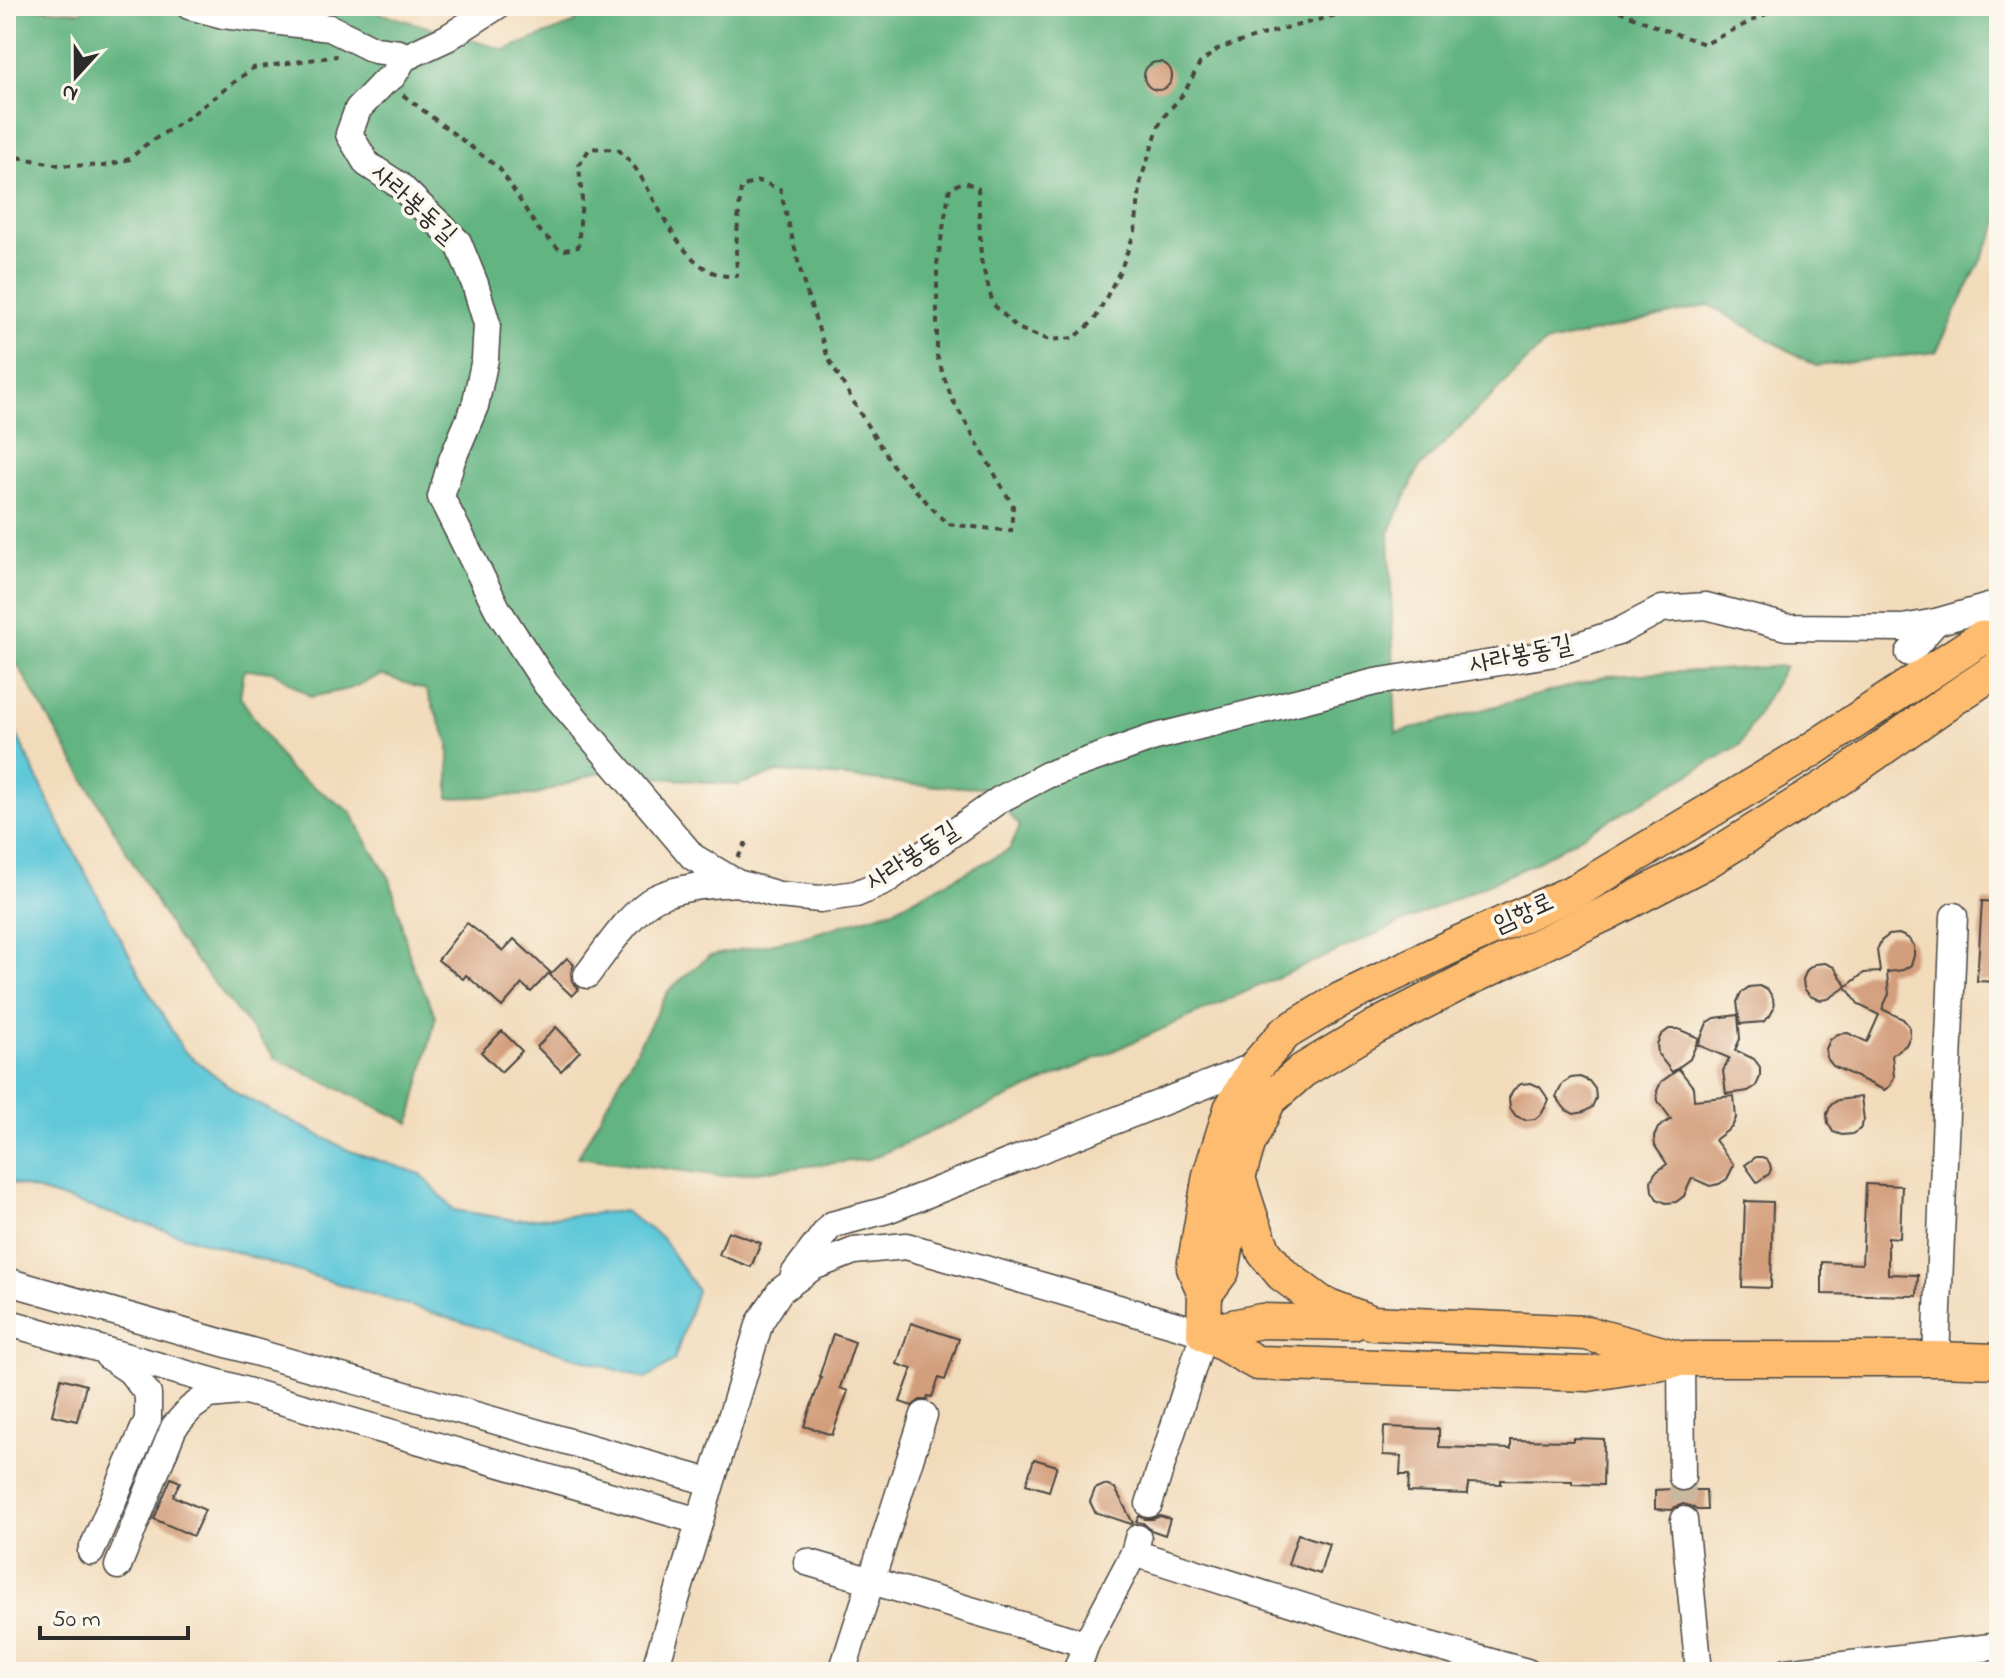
<svg xmlns="http://www.w3.org/2000/svg" width="2005" height="1678" viewBox="0 0 2005 1678" font-family="'Indie Flower','Poor Story',sans-serif">
	<style>
		.forest { fill: #62b481; stroke: #467056; stroke-width: 2 }
		.water { fill: #5ec8d9; stroke: #447a82; stroke-width: 2 }
		.building { fill: #d39e7b }
		.lines { fill: none; stroke-linecap: round; stroke-linejoin: round }
		.minor-tunnel { stroke: #cab89e; stroke-width: 26; stroke-dasharray: 26 13; stroke-linecap: butt }
		.minor-casing { stroke: #494541; stroke-width: 29 }
		.major-casing { stroke: #494541; stroke-width: 37 }
		.path { stroke: #494541; stroke-width: 4; stroke-dasharray: 6 6; stroke-linecap: butt }
		.minor { stroke: #fff; stroke-width: 26 }
		.major { stroke: #fdbc6f; stroke-width: 34 }
		.labels { text-anchor: middle; dominant-baseline: central; stroke-width: 7; stroke-linejoin: round; paint-order: stroke }
		.street-label { font-size: 26px; fill: #2b2b2b; stroke: #fbf7ec }
	</style>
	<rect width="100%" height="100%" fill="#fbf7ec"/>
	<filter id="ink" filterUnits="userSpaceOnUse"><feTurbulence type="fractalNoise" baseFrequency=".0125" numOctaves="2"/><feDisplacementMap in="SourceGraphic" scale="16" xChannelSelector="R" yChannelSelector="G"/><feConvolveMatrix kernelMatrix="1 2 1 2 8 2 1 2 1" color-interpolation-filters="sRGB"/></filter>
	<filter id="wash" filterUnits="userSpaceOnUse"><feTurbulence type="fractalNoise" baseFrequency=".006" numOctaves="4" result="noise"/><feDisplacementMap in="SourceGraphic" scale="32" xChannelSelector="R" yChannelSelector="G"/><feGaussianBlur stdDeviation="1.8" result="paint"/><feColorMatrix in="noise" values="0 0 0 0 0 0 0 0 0 0 0 0 0 0 0 0 0 1.4 0 .05"/><feComposite in="paint" operator="in"/></filter>
	<g filter="url(#wash)">
		<rect width="100%" height="100%" fill="#f2dbbb"/>
		<!-- forest -->
		<path class="forest" d="M6,6L81,12L85,6H356L505,50L573,24L588,6H1999V223L1936,352L1816,366L1709,305L1544,344L1419,468L1389,533L1396,733L1608,676L1785,666L1740,745L1533,864L870,1159L721,1176L578,1157L669,990L709,956L799,938L893,910L1009,850L1020,826L986,788L914,785L845,777L779,772L738,785L600,772L535,795L449,798V743L426,690L382,675L349,689L311,697L272,671L244,670L240,697L289,770L351,812L368,844L390,879L411,962L436,1016L410,1123L275,1058L177,938L6,645Z"/>
		<!-- water -->
		<path class="water" d="M6,712L60,825L148,990L184,1051L240,1095L350,1151L421,1174L454,1210L515,1220L624,1211L661,1237L697,1290L674,1361L646,1379L6,1181Z"/>
		<g id="blocks">
			<!-- building -->
			<g class="building">
				<circle cx="1158" cy="76" r="14"/>
				<path d="M1982,901L1999,902L1998,982L1977,981Z"/>
				<path d="M467,923L503,951L514,939L550,972L531,992L522,984L502,1007L466,975L463,979L438,960Z"/>
				<path d="M1899,934L1908,938L1914,946V956L1911,965L1903,970L1887,972L1889,994L1882,1009L1903,1019L1909,1026L1910,1036L1906,1045L1892,1055L1894,1077L1890,1086L1884,1090L1833,1066L1827,1058L1826,1049L1830,1040L1838,1034L1848,1033L1867,1042L1879,1015L1859,1005L1846,987L1828,999L1819,1000L1810,996L1804,988L1803,979L1807,970L1815,964L1825,963L1834,967L1847,986L1864,973L1880,972L1877,950L1881,941L1889,935Z"/>
				<path d="M567,958L574,965L571,972L572,981L579,989L572,996L550,975Z"/>
				<path d="M1759,986L1768,990L1773,998L1774,1008L1770,1016L1763,1022L1740,1024L1737,1002L1741,993L1749,987Z"/>
				<path d="M1738,1015L1740,1039L1735,1050L1754,1059L1760,1067V1077L1756,1086L1748,1091L1726,1094L1723,1071L1729,1058L1698,1045L1707,1023L1715,1018Z"/>
				<path d="M556,1027L580,1051L561,1071L537,1047Z"/>
				<path d="M1669,1029H1678L1699,1038L1690,1059L1672,1072L1658,1054L1657,1044L1661,1035Z"/>
				<path d="M502,1031L522,1051L501,1072L481,1052Z"/>
				<path d="M1679,1069L1693,1087L1694,1100L1734,1096L1736,1118L1732,1127L1715,1140L1734,1165L1727,1179L1719,1184L1710,1186L1692,1178L1684,1196L1676,1202L1666,1203L1657,1199L1652,1191L1651,1181L1655,1173L1667,1164L1655,1146L1654,1137L1658,1128L1671,1119L1658,1101L1657,1091L1661,1082Z"/>
				<path d="M1580,1077L1589,1081L1595,1089L1596,1098L1592,1107L1584,1112L1574,1114L1566,1110L1556,1097L1563,1083L1571,1078Z"/>
				<path d="M1531,1083L1540,1087L1549,1100L1542,1113L1535,1119L1525,1120L1516,1116L1510,1108L1509,1098L1513,1090L1521,1084Z"/>
				<path d="M1861,1097L1864,1120L1860,1129L1852,1134L1842,1135L1833,1132L1828,1123L1827,1114L1831,1105L1838,1100Z"/>
				<path d="M1756,1157H1762L1767,1159L1770,1164L1771,1169L1769,1174L1757,1182L1745,1165Z"/>
				<path d="M1866,1184L1902,1186L1900,1238L1888,1237V1274L1918,1275L1917,1296L1822,1294V1262L1862,1264Z"/>
				<path d="M1745,1201L1773,1202L1771,1288L1742,1287Z"/>
				<path d="M728,1231L761,1243L751,1267L719,1255Z"/>
				<path d="M911,1323L959,1339L945,1380L939,1378L932,1397L928,1396L927,1400H920L912,1406L900,1402L912,1369L897,1364Z"/>
				<path d="M833,1334L855,1342L840,1388L848,1391L832,1435L804,1426L821,1378L819,1377Z"/>
				<path d="M61,1378L86,1385L77,1421L52,1415Z"/>
				<path d="M1384,1427L1439,1429V1447L1511,1449V1440L1573,1441V1438L1604,1439L1603,1485L1572,1484V1481L1501,1480V1484L1468,1483V1494L1408,1492L1409,1475H1400L1401,1456L1383,1455Z"/>
				<path d="M1034,1459L1057,1466L1049,1491L1026,1484Z"/>
				<path d="M171,1478L180,1482L173,1496L205,1510L193,1536L154,1519Z"/>
				<path d="M1104,1485L1115,1488L1133,1523L1131,1524L1095,1512L1090,1502L1095,1489Z"/>
				<path d="M1672,1489L1681,1493L1691,1490H1706L1707,1510H1697L1691,1506L1683,1504L1675,1507L1672,1510L1655,1509V1490Z"/>
				<path d="M1139,1516L1145,1519H1153L1160,1516L1170,1519L1165,1535L1151,1530L1143,1523L1136,1522Z"/>
				<path d="M1298,1534L1329,1544L1320,1574L1288,1564Z"/>
			</g>
		</g>
	</g>
	<g filter="url(#ink)">
		<use href="#blocks" fill-opacity="0" stroke="#494541" stroke-width="2"/>
		<g class="lines">
			<!-- minor-tunnel -->
			<path class="minor-tunnel" d="M1682,1477L1684,1520"/>
			<!-- minor casing -->
			<g class="minor-casing">
				<g id="minor">
					<path d="M189,6L223,15L330,28L375,50L399,53L404,58"/>
					<path d="M497,6L447,38L404,58L393,76L384,82L358,109L349,134L367,164L399,185L458,242L475,284L487,324L485,359L475,406L452,460L441,497L498,610L546,684L693,857L737,883L779,895L820,899L856,894L884,882L999,800L1047,775L1152,738L1375,682L1555,653L1618,632L1662,609L1706,606L1786,627L1903,628L1936,622L1999,604"/>
					<path d="M1909,653L1936,622"/>
					<path d="M587,975C604,953 633,908 658,897C683,886 710,885 737,883"/>
					<path d="M794,1274L831,1225L887,1210L1257,1065"/>
					<path d="M6,1281L710,1482"/>
					<path d="M6,1322L699,1521"/>
					<path d="M1681,1359L1682,1477"/>
					<path d="M1936,1359L1954,916"/>
					<path d="M1684,1520L1699,1672"/>
					<path d="M91,1552L148,1419V1394L130,1371L108,1356"/>
					<path d="M1134,1553L1390,1634L1527,1672"/>
					<path d="M807,1562L1086,1644"/>
					<path d="M118,1566L174,1427L191,1408L209,1395L240,1392"/>
					<path d="M654,1672L760,1322L780,1291L813,1267L854,1251L906,1246L1204,1333L1149,1504"/>
					<path d="M842,1672L924,1415"/>
					<path d="M1076,1672L1086,1644L1134,1553L1138,1538"/>
					<path d="M1786,1672L1999,1646"/>
				</g>
			</g>
			<!-- major casing -->
			<g class="major-casing">
				<g id="major">
					<path d="M1205,1294L1222,1271L1237,1185"/>
					<path d="M1204,1333L1205,1294L1194,1268L1210,1175L1231,1109L1257,1065L1285,1033L1340,1000L1450,947L1578,890L1808,752L1980,639L1999,636"/>
					<path d="M1204,1333L1257,1363L1588,1374L1681,1359H1936L1999,1361"/>
					<path d="M1204,1333L1261,1321L1353,1323"/>
					<path d="M1681,1359L1586,1333L1373,1323L1321,1303L1282,1274L1264,1252L1251,1218L1238,1178L1248,1144L1269,1100L1302,1071L1375,1027L1472,977L1605,914L1705,862L1838,779L1954,698L1999,668"/>
				</g>
			</g>
			<!-- path -->
			<g class="path">
				<path d="M1608,6L1662,29L1705,44L1770,12L1776,6"/>
				<path d="M403,95L500,169L538,229L561,251L578,247L582,200L579,165L590,148L619,150C626,158 634,165 639,174C662,209 686,281 737,276L736,246L741,187L759,181L780,189L803,281L828,358L867,425L894,467L947,524L1011,531L1013,506L951,397L937,356V264L950,187L965,182L978,188L981,260L993,304L1017,328L1049,340L1074,338L1094,321L1121,269L1135,231L1141,179L1161,120L1184,93L1200,63L1218,49L1265,34L1344,13L1383,6"/>
				<path d="M6,155L59,165L104,166L130,159L144,146L186,119L253,68L337,56"/>
				<path d="M738,858L745,844H752"/>
			</g>
			<!-- minor -->
			<use href="#minor" class="minor"/>
			<!-- major -->
			<use href="#major" class="major"/>
		</g>
	</g>
	<g class="labels">
		<!-- street labels -->
		<g class="street-label">
			<text transform="translate(413 205) rotate(42)">사라봉동길</text>
			<text transform="translate(1521 656) rotate(-12)">사라봉동길</text>
			<text transform="translate(913 857) rotate(-33)">사라봉동길</text>
			<text transform="translate(1524 914) rotate(-24)">임항로</text>
		</g>
	</g>
	<!-- margin -->
	<rect width="2005" height="1678" fill="none" stroke="#fbf7ec" stroke-width="32"/>
	<!-- north arrow -->
	<g transform="translate(76 76) rotate(201)" stroke="#fbf7ec" stroke-width="6" paint-order="stroke">
	<path d="M0-6L14 30L0 20L-14 30Z" fill="#2b2b2b"/>
	<text y="-12" font-size="22" font-weight="bold" text-anchor="middle" fill="#2b2b2b">N</text>
	</g>
	<!-- scale -->
	<path d="M40 1626v12h148v-12" fill="none" stroke="#2b2b2b" stroke-width="4"/>
	<text x="52" y="1626" font-size="24" fill="#2b2b2b" stroke="#fbf7ec" stroke-width="6" paint-order="stroke">50 m</text>
</svg>
